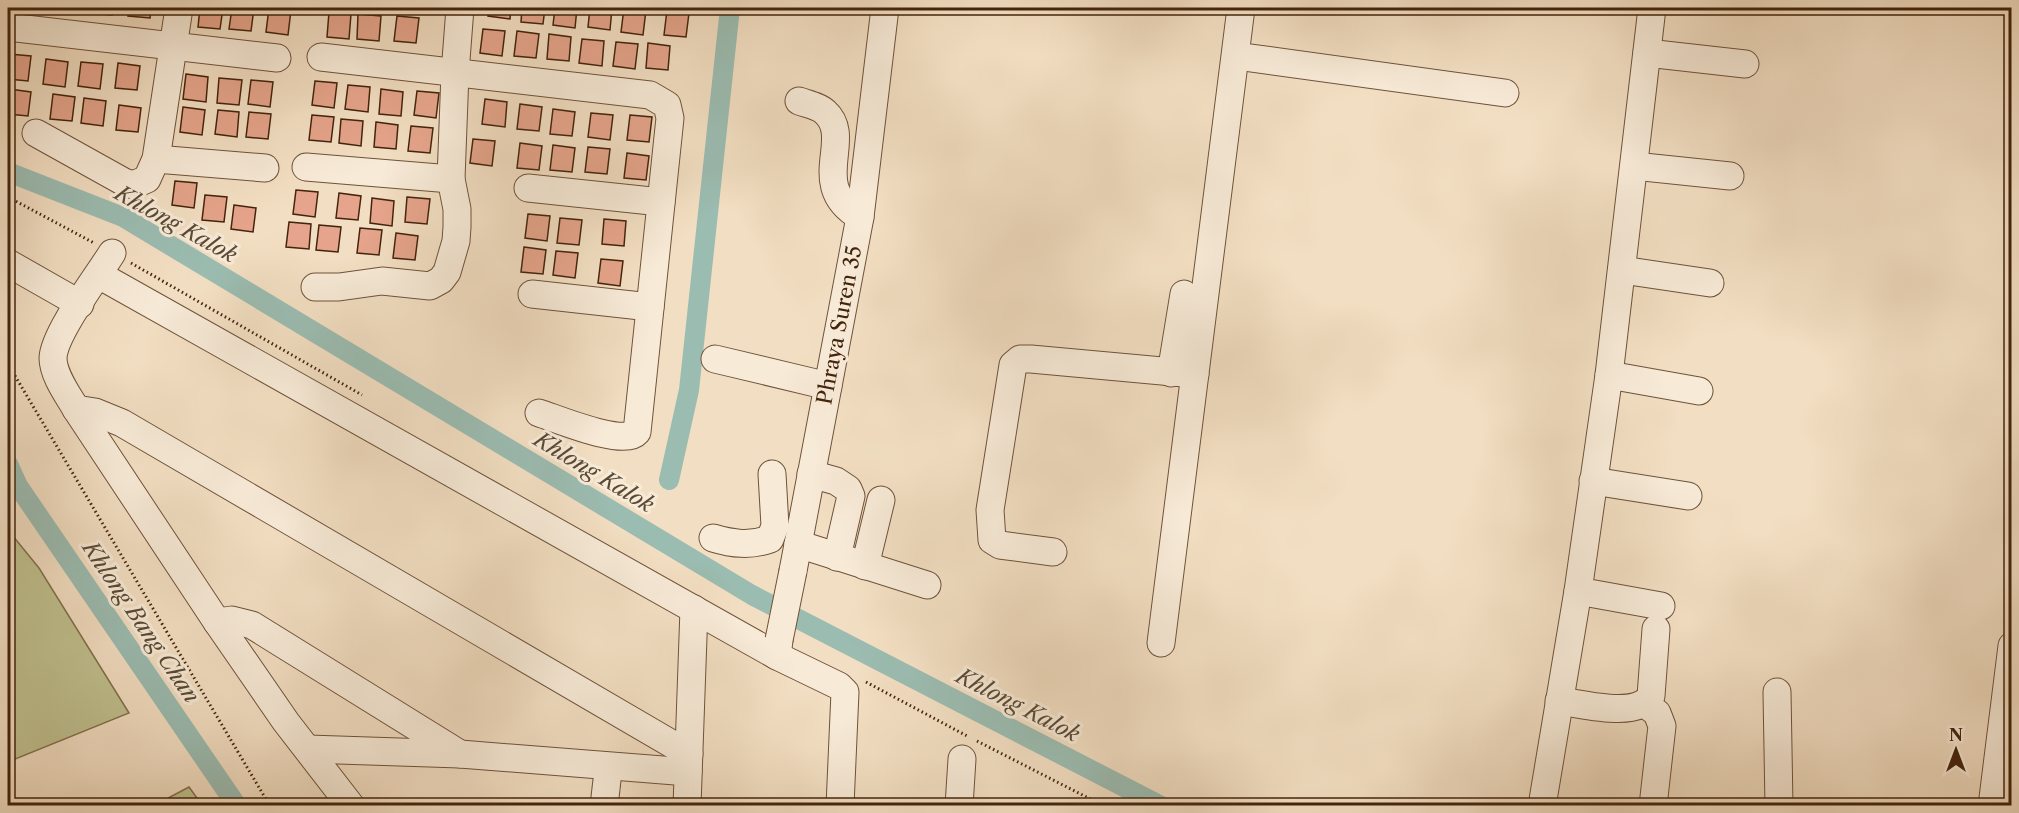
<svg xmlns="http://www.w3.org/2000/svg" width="2019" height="813" viewBox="0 0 2019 813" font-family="'Libre Caslon Text',serif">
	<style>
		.green { fill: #c0c08f; stroke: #82724e; stroke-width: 1.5 }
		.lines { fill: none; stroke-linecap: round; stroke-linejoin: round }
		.canal { stroke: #9bbcb1; stroke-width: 20 }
		.building { fill: #e5a48b; stroke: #43240c; stroke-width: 1.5 }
		.minor-casing { stroke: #6f523a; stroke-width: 29 }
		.path { stroke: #43240c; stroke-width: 3; stroke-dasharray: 1.5 3; stroke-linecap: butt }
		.minor { stroke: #f7ead7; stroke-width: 27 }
		.minor-bridge-casing { stroke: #6f523a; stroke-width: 29; stroke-linecap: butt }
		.minor-bridge { stroke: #f7ead7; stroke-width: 27 }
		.labels { text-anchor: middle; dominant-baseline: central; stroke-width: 6; stroke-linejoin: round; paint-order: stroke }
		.street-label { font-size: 21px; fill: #43240c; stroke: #f7ead7 }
		.water-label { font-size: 22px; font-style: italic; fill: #594a35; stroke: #f7ead7 }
	</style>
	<rect width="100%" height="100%" fill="#f2dec2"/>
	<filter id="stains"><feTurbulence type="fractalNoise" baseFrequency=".00333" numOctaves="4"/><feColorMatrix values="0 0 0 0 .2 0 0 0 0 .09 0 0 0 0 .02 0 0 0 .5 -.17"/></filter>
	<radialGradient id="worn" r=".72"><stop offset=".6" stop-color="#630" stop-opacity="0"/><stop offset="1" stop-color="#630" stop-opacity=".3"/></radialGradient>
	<!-- green -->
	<g class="green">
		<path d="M8,530L39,568L129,713L8,762Z"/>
		<path d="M189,787L202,805H155Z"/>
	</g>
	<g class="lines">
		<!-- canal -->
		<g class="canal">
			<path d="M8,172L123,217L752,595L1161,806"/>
			<path d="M8,464L18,486L237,806"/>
			<path d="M669,480L689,390L730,8"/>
		</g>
	</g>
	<!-- building -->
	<g class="building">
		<path d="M91,8H113L112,15L90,13Z"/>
		<path d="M129,8H151L150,18L128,16Z"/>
		<path d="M200,8H223L220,29L198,27Z"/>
		<path d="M232,8H254L251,31L229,29Z"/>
		<path d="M269,8L291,10L288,35L266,32Z"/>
		<path d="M489,8H511L510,19L488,16Z"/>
		<path d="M522,8H545L543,24L521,22Z"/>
		<path d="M555,8H577L575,28L553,25Z"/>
		<path d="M590,8H612L610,30L588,27Z"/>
		<path d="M624,8L646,10L643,35L621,32Z"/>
		<path d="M667,10L689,13L686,37L664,35Z"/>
		<path d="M329,12L351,14L349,39L327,37Z"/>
		<path d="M358,14L381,16L379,41L357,39Z"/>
		<path d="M397,16L419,18L416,43L394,41Z"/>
		<path d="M483,29L505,31L502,56L480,53Z"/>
		<path d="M517,31L539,34L536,58L514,56Z"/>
		<path d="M549,34L571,37L569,61L547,59Z"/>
		<path d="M582,39L604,41L602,66L579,63Z"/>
		<path d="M616,42L638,44L635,69L613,66Z"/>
		<path d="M648,43L670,46L668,70L646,68Z"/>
		<path d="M9,54L31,56L28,81L8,79Z"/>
		<path d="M46,59L68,62L65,87L43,84Z"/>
		<path d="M81,62L103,64L100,89L78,86Z"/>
		<path d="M118,63L140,66L137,90L115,88Z"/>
		<path d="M186,74L208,77L206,102L183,99Z"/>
		<path d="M219,78L242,80L239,105L217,103Z"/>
		<path d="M251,80L273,82L270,107L248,104Z"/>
		<path d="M315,81L337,83L334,108L312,105Z"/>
		<path d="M348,85L370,87L368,112L345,109Z"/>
		<path d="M9,89L31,92L28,116L8,114Z"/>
		<path d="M381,89L403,92L401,116L379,114Z"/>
		<path d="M417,91L439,93L436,118L414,115Z"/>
		<path d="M53,94L75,97L72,121L50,119Z"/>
		<path d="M84,98L106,101L103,126L81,123Z"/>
		<path d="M485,99L507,102L505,127L482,124Z"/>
		<path d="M520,104L542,107L539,131L517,129Z"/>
		<path d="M119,105L141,108L138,132L116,130Z"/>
		<path d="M183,107L205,110L202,135L180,132Z"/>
		<path d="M553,109L575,112L572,136L550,134Z"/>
		<path d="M218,110L239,112L237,137L215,134Z"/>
		<path d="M249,112L271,114L268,139L246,137Z"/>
		<path d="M591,113L613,115L610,140L588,137Z"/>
		<path d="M312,115L334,117L331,142L309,140Z"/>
		<path d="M630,115L652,117L649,142L627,140Z"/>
		<path d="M341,119L363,121L361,146L339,143Z"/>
		<path d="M376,122L398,125L396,149L374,147Z"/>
		<path d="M411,126L433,128L430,153L408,151Z"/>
		<path d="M473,139L495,141L492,166L470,163Z"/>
		<path d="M520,143L542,146L539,170L517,168Z"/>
		<path d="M553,145L575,148L572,172L550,170Z"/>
		<path d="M588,147L610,149L607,174L585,172Z"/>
		<path d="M627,153L649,156L646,180L624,178Z"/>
		<path d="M175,181L197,183L194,208L172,205Z"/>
		<path d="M296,190L318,192L315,217L293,214Z"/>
		<path d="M339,193L361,196L358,220L336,218Z"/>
		<path d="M205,195L227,197L224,222L202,220Z"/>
		<path d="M407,197L430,199L427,224L405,222Z"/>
		<path d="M372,198L394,201L392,226L370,223Z"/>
		<path d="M234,205L256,208L253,232L231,229Z"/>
		<path d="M528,214L550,216L547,241L525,238Z"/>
		<path d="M560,218L582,220L579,245L557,243Z"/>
		<path d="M604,219L626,221L624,246L602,244Z"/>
		<path d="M289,222L311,224L309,249L286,247Z"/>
		<path d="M319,225L341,227L338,252L316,250Z"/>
		<path d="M360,228L382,230L379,255L357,253Z"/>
		<path d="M396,233L418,236L415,260L393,258Z"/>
		<path d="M524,247L546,250L543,274L521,272Z"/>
		<path d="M556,251L578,253L575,278L553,275Z"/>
		<path d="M601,259L623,261L620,286L598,283Z"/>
	</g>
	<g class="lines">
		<!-- minor casing -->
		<g class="minor-casing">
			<g id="minor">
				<path d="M1652,8L1609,375L1578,591L1661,606"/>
				<path d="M8,27L277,58"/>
				<path d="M1647,53L1745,64"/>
				<path d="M1236,56L1505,93"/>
				<path d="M321,57L650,95L667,105L670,118L637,432C624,447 558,419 539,413"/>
				<path d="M799,101C807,104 819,106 825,112C855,139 806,185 860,217"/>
				<path d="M36,133L124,182L133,185L147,179L156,159L179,8"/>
				<path d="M156,159L265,168"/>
				<path d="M1634,166L1730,176"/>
				<path d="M306,167L451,179"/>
				<path d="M528,188L661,202"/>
				<path d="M112,253C98,276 54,333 53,358C53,375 68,395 76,409L217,622L286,722L351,806"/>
				<path d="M8,263L80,304"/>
				<path d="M1622,270L1710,283"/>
				<path d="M99,275L777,656L779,640"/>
				<path d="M315,287H339L382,281L430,286L441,280L447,272L456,241L457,227V209L451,179L455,73L460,8"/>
				<path d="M532,294L650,307"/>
				<path d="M715,359L828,386"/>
				<path d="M1171,373L1184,294"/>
				<path d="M1609,375L1699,391"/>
				<path d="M76,409L95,412L122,423L689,754"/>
				<path d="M811,474L836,481L848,489L851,496L837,557"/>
				<path d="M1593,481L1688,496"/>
				<path d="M713,538C733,544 750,546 770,539L775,526L772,474"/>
				<path d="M798,544L927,585"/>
				<path d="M1053,552L1000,545L992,540L990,510L1013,365L1020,359H1031L1195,374"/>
				<path d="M865,566L881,500"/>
				<path d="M793,571L860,217L885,8"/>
				<path d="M217,622L232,620L252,625L460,754"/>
				<path d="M1161,643L1241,8"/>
				<path d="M777,656L839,686L845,692L840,806"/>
				<path d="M1777,692L1779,806"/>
				<path d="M1559,701C1584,704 1636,719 1651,696L1656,629"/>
				<path d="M1645,704L1657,713L1662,726L1653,806"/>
				<path d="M308,749L460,754L688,772"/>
				<path d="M604,806L607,780"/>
				<path d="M687,806L694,609"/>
				<path d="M959,806L962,759"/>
				<path d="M1542,806L1578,591"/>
				<path d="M1992,806L2012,646"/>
			</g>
		</g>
		<!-- path -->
		<g class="path">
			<path d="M8,197L94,243"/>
			<path d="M131,263L362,395"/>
			<path d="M8,364L270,806"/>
			<path d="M866,682L969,737"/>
			<path d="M977,741L1104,806"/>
		</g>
		<!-- minor -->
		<use href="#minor" class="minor"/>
		<!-- minor-bridge casing -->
		<g class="minor-bridge-casing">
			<path id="minor-bridge" d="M779,640L793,571"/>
		</g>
		<!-- minor-bridge -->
		<use href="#minor-bridge" class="minor-bridge"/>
	</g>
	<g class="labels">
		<!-- street labels -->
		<g class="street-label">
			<text transform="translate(839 325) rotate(-79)">Phraya Suren 35</text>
		</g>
		<!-- water labels -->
		<g class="water-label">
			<text transform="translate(176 224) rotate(29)">Khlong Kalok</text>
			<text transform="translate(594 472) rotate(31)">Khlong Kalok</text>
			<text transform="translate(141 622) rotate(56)">Khlong Bang Chan</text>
			<text transform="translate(1018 705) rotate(27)">Khlong Kalok</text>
		</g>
	</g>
	<!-- margin -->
	<rect width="2019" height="813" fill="none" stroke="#f2dec2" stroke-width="30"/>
	<rect x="9" y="9" width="2001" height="795" fill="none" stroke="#43240c" stroke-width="3"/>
	<rect x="15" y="15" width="1989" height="783" fill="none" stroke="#43240c" stroke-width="1.5"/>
	<!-- north arrow -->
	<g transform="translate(1956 750)" stroke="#f7ead7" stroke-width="4.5" paint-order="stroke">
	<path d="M0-4.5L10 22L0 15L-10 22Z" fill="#43240c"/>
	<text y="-9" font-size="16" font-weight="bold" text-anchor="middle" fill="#43240c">N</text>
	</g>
	<rect width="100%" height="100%" filter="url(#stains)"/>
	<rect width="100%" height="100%" fill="url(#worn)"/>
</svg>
